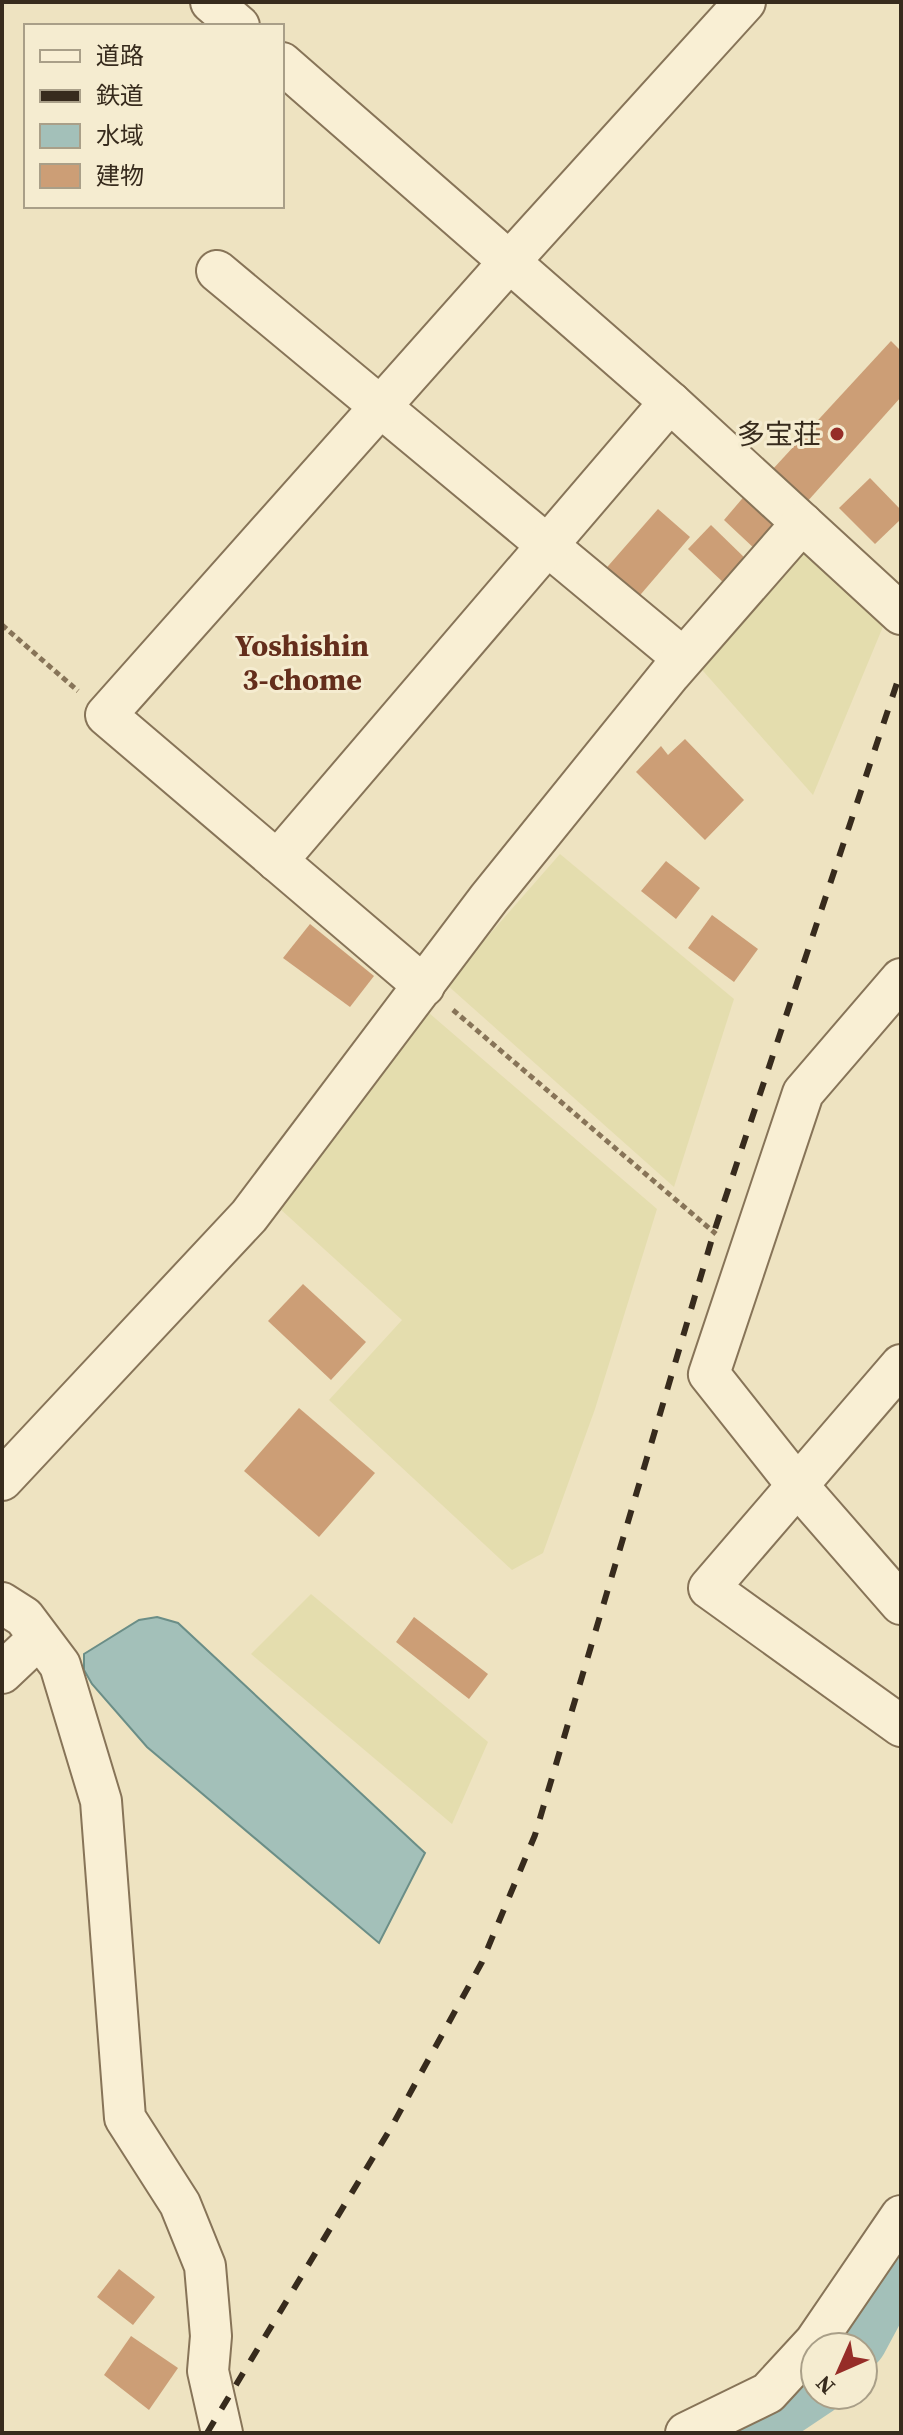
<svg xmlns="http://www.w3.org/2000/svg" width="903" height="2435" viewBox="0 0 903 2435" font-family="'Source Serif 4','Noto Sans JP',serif">
	<style>
		.farmland { fill: #e4ddae }
		.water { fill: #a3c0b9; stroke: #6b8e87; stroke-width: 2 }
		.lines { fill: none; stroke-linecap: round; stroke-linejoin: round }
		.river { stroke: #a3c0b9; stroke-width: 66 }
		.building { fill: #cc9e76 }
		.minor-casing { stroke: #877458; stroke-width: 44 }
		.path { stroke: #877458; stroke-width: 5; stroke-dasharray: 6 4; stroke-linecap: butt }
		.minor { stroke: #f9efd4; stroke-width: 40 }
		.rail { stroke: #372b1d; stroke-width: 6; stroke-dasharray: 14 14; stroke-linecap: butt }
		.poi-dot { fill: #962d28; stroke: #f5ecd0; stroke-width: 3 }
		.labels { text-anchor: middle; dominant-baseline: central; stroke-width: 6; stroke-linejoin: round; paint-order: stroke }
		.poi-label { font-size: 28px; fill: #372b1d; stroke: #f5ecd0; text-anchor: end }
		.neighbourhood-label { font-size: 30px; font-weight: bold; fill: #642e1c; stroke: #f5ecd0 }
	</style>
	<rect width="100%" height="100%" fill="#eee3c1"/>
	<!-- farmland -->
	<g class="farmland">
		<path d="M806,538L887,617L813,795L696,663Z"/>
		<path d="M560,854L734,999L674,1187L446,984Z"/>
		<path d="M429,1013L657,1209L595,1409L543,1553L512,1570L329,1400L402,1320L278,1207Z"/>
		<path d="M311,1594L488,1742L452,1824L251,1654Z"/>
	</g>
	<!-- water -->
	<path class="water" d="M157,1617L178,1623L425,1853L379,1943L147,1747L92,1684L84,1670V1654L139,1620Z"/>
	<g class="lines">
		<!-- river -->
		<g class="river">
			<path d="M847,2347L855,2338L901,2252"/>
			<path d="M732,2433L760,2420L815,2383"/>
		</g>
	</g>
	<!-- building -->
	<g class="building">
		<path d="M891,341L901,351V397L806,503L772,470Z"/>
		<path d="M870,478L901,510V519L875,544L839,508Z"/>
		<path d="M747,493L780,524L757,551L724,520Z"/>
		<path d="M658,509L690,537L635,601L602,573Z"/>
		<path d="M711,525L749,562L726,585L688,549Z"/>
		<path d="M685,739L744,800L705,840L636,772L661,746L668,755Z"/>
		<path d="M666,861L700,888L676,919L641,891Z"/>
		<path d="M712,915L758,949L734,982L688,948Z"/>
		<path d="M310,924L374,976L350,1007L283,958Z"/>
		<path d="M303,1284L366,1342L331,1380L268,1321Z"/>
		<path d="M299,1408L375,1473L319,1537L244,1471Z"/>
		<path d="M414,1617L488,1674L469,1699L396,1642Z"/>
		<path d="M119,2269L155,2297L133,2325L97,2297Z"/>
		<path d="M131,2336L178,2368L149,2410L104,2375Z"/>
	</g>
	<g class="lines">
		<!-- minor casing -->
		<g class="minor-casing">
			<g id="minor">
				<path d="M211,2L239,26"/>
				<path d="M282,63L670,402L901,614"/>
				<path d="M217,271L683,658"/>
				<path d="M277,861L670,402"/>
				<path d="M901,979L803,1093L709,1374L797,1485L901,1604"/>
				<path d="M424,986L106,715L510,261L745,2"/>
				<path d="M901,1365L709,1588L901,1726"/>
				<path d="M2,1480L249,1216L489,898L670,674L802,523"/>
				<path d="M2,1603L24,1617L60,1665L101,1801L125,2118L180,2204L205,2266L211,2336L208,2371L222,2433"/>
				<path d="M2,1673L39,1638"/>
				<path d="M686,2433L768,2393L815,2342L901,2216"/>
			</g>
		</g>
		<!-- path -->
		<g class="path">
			<path d="M2,625L78,691"/>
			<path d="M453,1010L716,1234"/>
		</g>
		<!-- minor -->
		<use href="#minor" class="minor"/>
		<!-- rail -->
		<path class="rail" d="M207,2433L392,2126L482,1962L535,1835L714,1232L901,671"/>
	</g>
	<!-- markers -->
	<circle class="poi-dot" cx="837" cy="434" r="8"/>
	<g class="labels">
		<!-- poi labels -->
		<g class="poi-label">
			<text x="821" y="434">多宝荘</text>
		</g>
		<!-- neighbourhood labels -->
		<g class="neighbourhood-label">
			<text x="302" y="645">Yoshishin<tspan x="302" dy="34">3-chome</tspan></text>
		</g>
	</g>
	<!-- border -->
	<rect width="903" height="2435" fill="none" stroke="#372b1d" stroke-width="8"/>
	<!-- legend -->
	<rect x="24" y="24" width="260" height="184" fill="#f5ecd0" stroke="#a99f88" stroke-width="2"/>
	<rect x="40" y="50" width="40" height="12" fill="#f9efd4" stroke="#a99f88" stroke-width="2"/>
	<text x="96" y="64" font-size="24" fill="#372b1d">道路</text>
	<rect x="40" y="90" width="40" height="12" fill="#372b1d" stroke="#a99f88" stroke-width="2"/>
	<text x="96" y="104" font-size="24" fill="#372b1d">鉄道</text>
	<rect x="40" y="124" width="40" height="24" fill="#a3c0b9" stroke="#a99f88" stroke-width="2"/>
	<text x="96" y="144" font-size="24" fill="#372b1d">水域</text>
	<rect x="40" y="164" width="40" height="24" fill="#cc9e76" stroke="#a99f88" stroke-width="2"/>
	<text x="96" y="184" font-size="24" fill="#372b1d">建物</text>
	<!-- north arrow -->
	<g transform="translate(839 2371) rotate(225)"><circle r="38" fill="#f5ecd0" stroke="#a99f88" stroke-width="2"/>
	<path d="M0-6L14 30L0 20L-14 30Z" fill="#962d28"/>
	<text y="-12" font-size="22" font-weight="bold" text-anchor="middle" fill="#372b1d">N</text>
	</g>
</svg>
